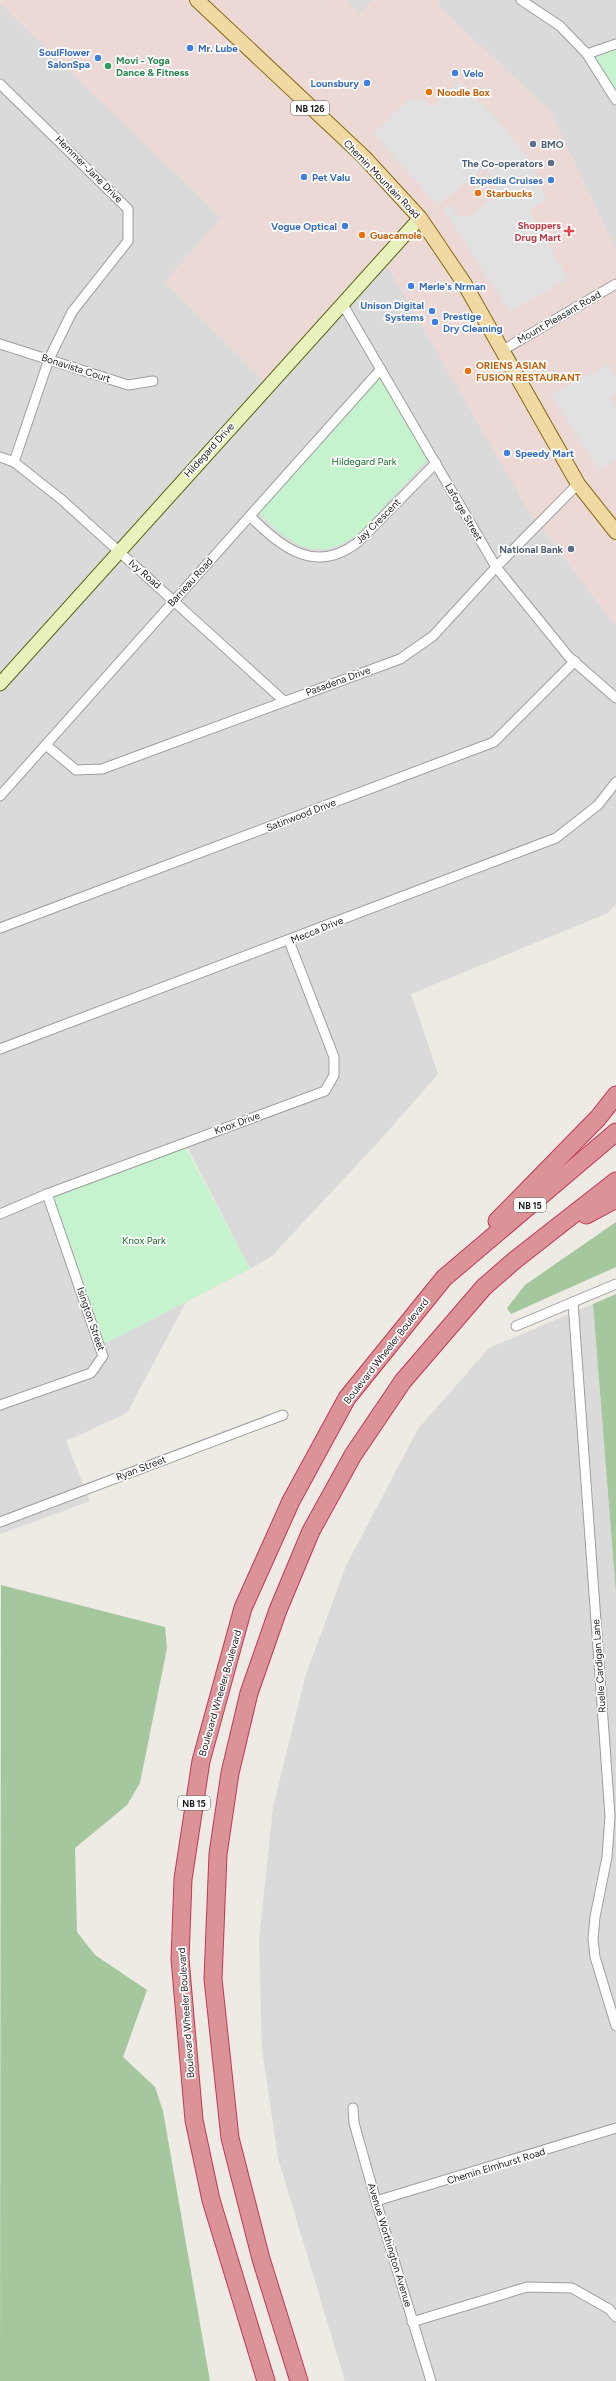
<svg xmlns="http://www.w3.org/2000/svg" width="616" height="2381" viewBox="0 0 616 2381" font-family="Figtree,sans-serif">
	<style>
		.residential { fill: #dbdada }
		.commercial { fill: #ecd8d4 }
		.forest { fill: #a4c79d }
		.park { fill: #c5f3ce }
		.parking { fill: #e1e1e1 }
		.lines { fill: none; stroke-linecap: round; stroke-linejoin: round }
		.street-casing { stroke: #9e9e9e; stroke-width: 11 }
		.secondary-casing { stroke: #536611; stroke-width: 15 }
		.primary-casing { stroke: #856c10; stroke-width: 16 }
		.highway-casing { stroke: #c43756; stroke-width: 19 }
		.street { stroke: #fff; stroke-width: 9 }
		.secondary { stroke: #e8f2bc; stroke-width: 13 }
		.primary { stroke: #f1d9a4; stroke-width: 14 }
		.highway { stroke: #dc9398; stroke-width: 17 }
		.shop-dot { fill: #3f7fe0; stroke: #fff; stroke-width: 1.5 }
		.leisure-dot { fill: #2e9e5b; stroke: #fff; stroke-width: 1.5 }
		.food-dot { fill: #e8710a; stroke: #fff; stroke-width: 1.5 }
		.service-dot { fill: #5c6f8a; stroke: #fff; stroke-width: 1.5 }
		.health-dot { fill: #e0444e; stroke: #fff; stroke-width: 1.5 }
		.labels { text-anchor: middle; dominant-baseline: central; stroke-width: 3.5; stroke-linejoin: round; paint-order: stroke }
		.shield { fill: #fff; stroke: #616161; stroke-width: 1 }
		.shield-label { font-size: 9px; font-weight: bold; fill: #1d1d1d }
		.shop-label { font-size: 10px; font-weight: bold; fill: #366cbe; stroke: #fff; text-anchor: start }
		.leisure-label { font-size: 10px; font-weight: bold; fill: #27864d; stroke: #fff; text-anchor: start }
		.food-label { font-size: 10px; font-weight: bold; fill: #c56008; stroke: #fff; text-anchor: start }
		.service-label { font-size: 10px; font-weight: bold; fill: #4e5e75; stroke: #fff; text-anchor: end }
		.street-label { font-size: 10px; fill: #1d1d1d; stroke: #fff }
		.health-label { font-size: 10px; font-weight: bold; fill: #be3a42; stroke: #fff; text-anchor: end }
		.park-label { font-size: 10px; fill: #176e29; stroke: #fff }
	</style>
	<rect width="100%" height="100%" fill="#edebe3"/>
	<!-- residential -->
	<g class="residential">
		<path d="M346,0H373L360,14Z"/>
		<path d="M438,0H616V46L596,59L616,91V251L550,111L440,8Z"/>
		<path d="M0,3L222,218L383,258L527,508L616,626V904L608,913L411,994L438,1074L381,1139L272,1256L250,1269L185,1143L47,1194L100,1346L186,1302L127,1413L66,1441L90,1501L0,1534Z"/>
		<path d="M593,1304L616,1594V2381H345L278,2158L262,2049L259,1940L273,1808L305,1677L346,1566L418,1429L489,1348Z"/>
	</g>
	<!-- commercial -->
	<path class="commercial" d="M0,0H346L360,14L373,0H438L440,8L550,111L616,251V626L527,508L383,258L268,385L164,282L221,218L0,3Z"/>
	<!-- forest -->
	<g class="forest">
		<path d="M616,1222V1267L511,1314L507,1308L525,1285Z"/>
		<path d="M616,1294V1594L593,1304Z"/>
		<path d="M1,1585L165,1627L167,1648L140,1783L127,1805L75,1848L77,1932L95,1955L147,1990L123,2057L155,2087L163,2111L210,2381H0Z"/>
	</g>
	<!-- park -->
	<g class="park">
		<path d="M616,46V91L596,59L599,52Z"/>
		<path d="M380,375L428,459C412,476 396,493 380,511C372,519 364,531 354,537C316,564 285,542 259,512Z"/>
		<path d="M186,1148L250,1269L100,1346L47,1194Z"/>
	</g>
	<!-- parking -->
	<g class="parking">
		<path d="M459,81L500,122L531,162L547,199L529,210L568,279L510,312L443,209L450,204L458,216H470L500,192L486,167L438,205L373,134L407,100L423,99L433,107Z"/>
		<path d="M608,364L616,378V393L610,397L616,408V460L598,470L551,395Z"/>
	</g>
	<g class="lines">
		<!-- street casing -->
		<g class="street-casing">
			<g id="street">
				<path d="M521,0L560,26L587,54L616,100"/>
				<path d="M587,54L616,44"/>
				<path d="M0,84L128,209V241L72,312L49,359L14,462"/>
				<path d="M342,303L496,567L569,657L616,698"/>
				<path d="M0,344L128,385L153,381"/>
				<path d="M503,350L616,284"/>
				<path d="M0,457L14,462L61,499L284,701"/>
				<path d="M250,516C281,548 316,575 358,542L436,463"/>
				<path d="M46,745L76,770L102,769L400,659L433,636L498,565L578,484"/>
				<path d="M0,796L381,369"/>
				<path d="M0,928L494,742L575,661"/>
				<path d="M0,1049L556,838L598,805L616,782"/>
				<path d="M0,1214L47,1194L325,1091L334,1075V1057L289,941"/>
				<path d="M573,1302L610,1816L607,1857L595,1917L593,1939L595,1957L616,2026"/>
				<path d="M516,1326L616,1284"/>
				<path d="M0,1405L91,1373L103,1356L47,1194"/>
				<path d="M0,1522L283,1415"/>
				<path d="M353,2108L354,2123L376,2201L431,2381"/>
				<path d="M376,2201L616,2128"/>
				<path d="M412,2322L527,2287L572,2288L609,2309L616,2317"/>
			</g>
		</g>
		<!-- secondary casing -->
		<g class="secondary-casing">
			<path id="secondary" d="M0,684L420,218"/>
		</g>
		<!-- primary casing -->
		<g class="primary-casing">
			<path id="primary" d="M197,0L364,157L420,218L464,283L578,484L616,532"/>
		</g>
		<!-- highway casing -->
		<g class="highway-casing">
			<g id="highway">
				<path d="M586,1215L616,1199"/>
				<path d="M497,1221L598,1118L616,1095"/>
				<path d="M266,2381L211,2200L194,2120L180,1959L183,1879L201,1761L243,1608L291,1501L347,1398L444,1278L616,1132"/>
				<path d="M299,2381L261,2259L230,2138L213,1979L218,1854L230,1773L249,1693L278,1610L311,1531L353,1455L403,1381L484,1287L515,1260L616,1181"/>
			</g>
		</g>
		<!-- street -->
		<use href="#street" class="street"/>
		<!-- secondary -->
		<use href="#secondary" class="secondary"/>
		<!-- primary -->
		<use href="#primary" class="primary"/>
		<!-- highway -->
		<use href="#highway" class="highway"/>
	</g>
	<!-- markers -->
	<g class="shop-dot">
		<circle cx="190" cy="48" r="4"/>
		<circle cx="98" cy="58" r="4"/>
		<circle cx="455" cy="73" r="4"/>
		<circle cx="367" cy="83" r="4"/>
		<circle cx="304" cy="177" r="4"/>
		<circle cx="551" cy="180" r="4"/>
		<circle cx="345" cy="226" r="4"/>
		<circle cx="411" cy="286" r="4"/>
		<circle cx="432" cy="311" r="4"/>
		<circle cx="435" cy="322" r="4"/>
		<circle cx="507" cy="453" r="4"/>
	</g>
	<circle class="leisure-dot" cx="108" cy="66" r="4"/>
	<g class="food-dot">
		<circle cx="429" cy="92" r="4"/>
		<circle cx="478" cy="193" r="4"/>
		<circle cx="362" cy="235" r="4"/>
		<circle cx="468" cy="371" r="4"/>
	</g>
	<g class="service-dot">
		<circle cx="533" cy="144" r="4"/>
		<circle cx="551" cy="163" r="4"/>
		<circle cx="571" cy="549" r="4"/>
	</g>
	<path class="health-dot" d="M567 225h4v4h4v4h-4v4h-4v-4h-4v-4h4z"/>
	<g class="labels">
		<!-- shield labels -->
		<g class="shield">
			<rect x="291" y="101" width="38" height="14" rx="3"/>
			<rect x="514" y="1198" width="32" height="14" rx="3"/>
			<rect x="178" y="1796" width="32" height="14" rx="3"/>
		</g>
		<g class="shield-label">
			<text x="310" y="108">NB 126</text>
			<text x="530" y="1205">NB 15</text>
			<text x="194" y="1803">NB 15</text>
		</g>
		<!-- shop labels -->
		<g class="shop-label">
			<text x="198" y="48">Mr. Lube</text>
			<text x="90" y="52" text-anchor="end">SoulFlower<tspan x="90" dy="12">SalonSpa</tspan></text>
			<text x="463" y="73">Velo</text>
			<text x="359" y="83" text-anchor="end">Lounsbury</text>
			<text x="312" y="177">Pet Valu</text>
			<text x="543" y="180" text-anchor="end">Expedia Cruises</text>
			<text x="337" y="226" text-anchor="end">Vogue Optical</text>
			<text x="419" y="286">Merle's Nrman</text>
			<text x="424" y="305" text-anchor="end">Unison Digital<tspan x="424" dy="12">Systems</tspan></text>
			<text x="443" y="316">Prestige<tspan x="443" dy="12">Dry Cleaning</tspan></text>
			<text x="515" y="453">Speedy Mart</text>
		</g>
		<!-- leisure labels -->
		<g class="leisure-label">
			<text x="116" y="60">Movi - Yoga<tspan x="116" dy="12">Dance &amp; Fitness</tspan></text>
		</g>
		<!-- food labels -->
		<g class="food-label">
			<text x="437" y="92">Noodle Box</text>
			<text x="486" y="193">Starbucks</text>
			<text x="370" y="235">Guacamole</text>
			<text x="476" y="365">ORIENS ASIAN<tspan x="476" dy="12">FUSION RESTAURANT</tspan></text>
		</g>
		<!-- service labels -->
		<g class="service-label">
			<text x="541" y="144" text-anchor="start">BMO</text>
			<text x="543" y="163">The Co-operators</text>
			<text x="563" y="549">National Bank</text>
		</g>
		<!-- street labels -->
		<g class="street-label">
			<text transform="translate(89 169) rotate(45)">Hemmer-Jane Drive</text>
			<text transform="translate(382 179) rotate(46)">Chemin Mountain Road</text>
			<text transform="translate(559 317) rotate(-30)">Mount Pleasant Road</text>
			<text transform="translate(76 368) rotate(18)">Bonavista Court</text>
			<text transform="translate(209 450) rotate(-48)">Hildegard Drive</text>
			<text transform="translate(464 512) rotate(60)">Laforge Street</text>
			<text transform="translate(378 521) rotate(-45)">Jay Crescent</text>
			<text transform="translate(145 574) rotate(41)">Ivy Road</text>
			<text transform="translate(190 582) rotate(-48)">Barrieau Road</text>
			<text transform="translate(338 681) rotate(-20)">Pasadena Drive</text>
			<text transform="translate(301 815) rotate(-21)">Satinwood Drive</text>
			<text transform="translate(317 930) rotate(-22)">Mecca Drive</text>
			<text transform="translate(237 1123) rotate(-20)">Knox Drive</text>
			<text transform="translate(91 1319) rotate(71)">Isington Street</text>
			<text transform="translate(386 1351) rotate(-52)">Boulevard Wheeler Boulevard</text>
			<text transform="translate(141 1468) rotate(-21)">Ryan Street</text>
			<text transform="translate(599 1666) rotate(-94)">Ruelle Cardigan Lane</text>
			<text transform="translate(220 1693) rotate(-74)">Boulevard Wheeler Boulevard</text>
			<text transform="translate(186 2013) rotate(-94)">Boulevard Wheeler Boulevard</text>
			<text transform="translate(496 2166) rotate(-17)">Chemin Elmhurst Road</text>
			<text transform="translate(390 2245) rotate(73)">Avenue Worthington Avenue</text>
		</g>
		<!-- health labels -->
		<g class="health-label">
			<text x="561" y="225">Shoppers<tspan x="561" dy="12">Drug Mart</tspan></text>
		</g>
		<!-- park labels -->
		<g class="park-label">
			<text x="364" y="461">Hildegard Park</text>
			<text x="144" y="1240">Knox Park</text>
		</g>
	</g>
</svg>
